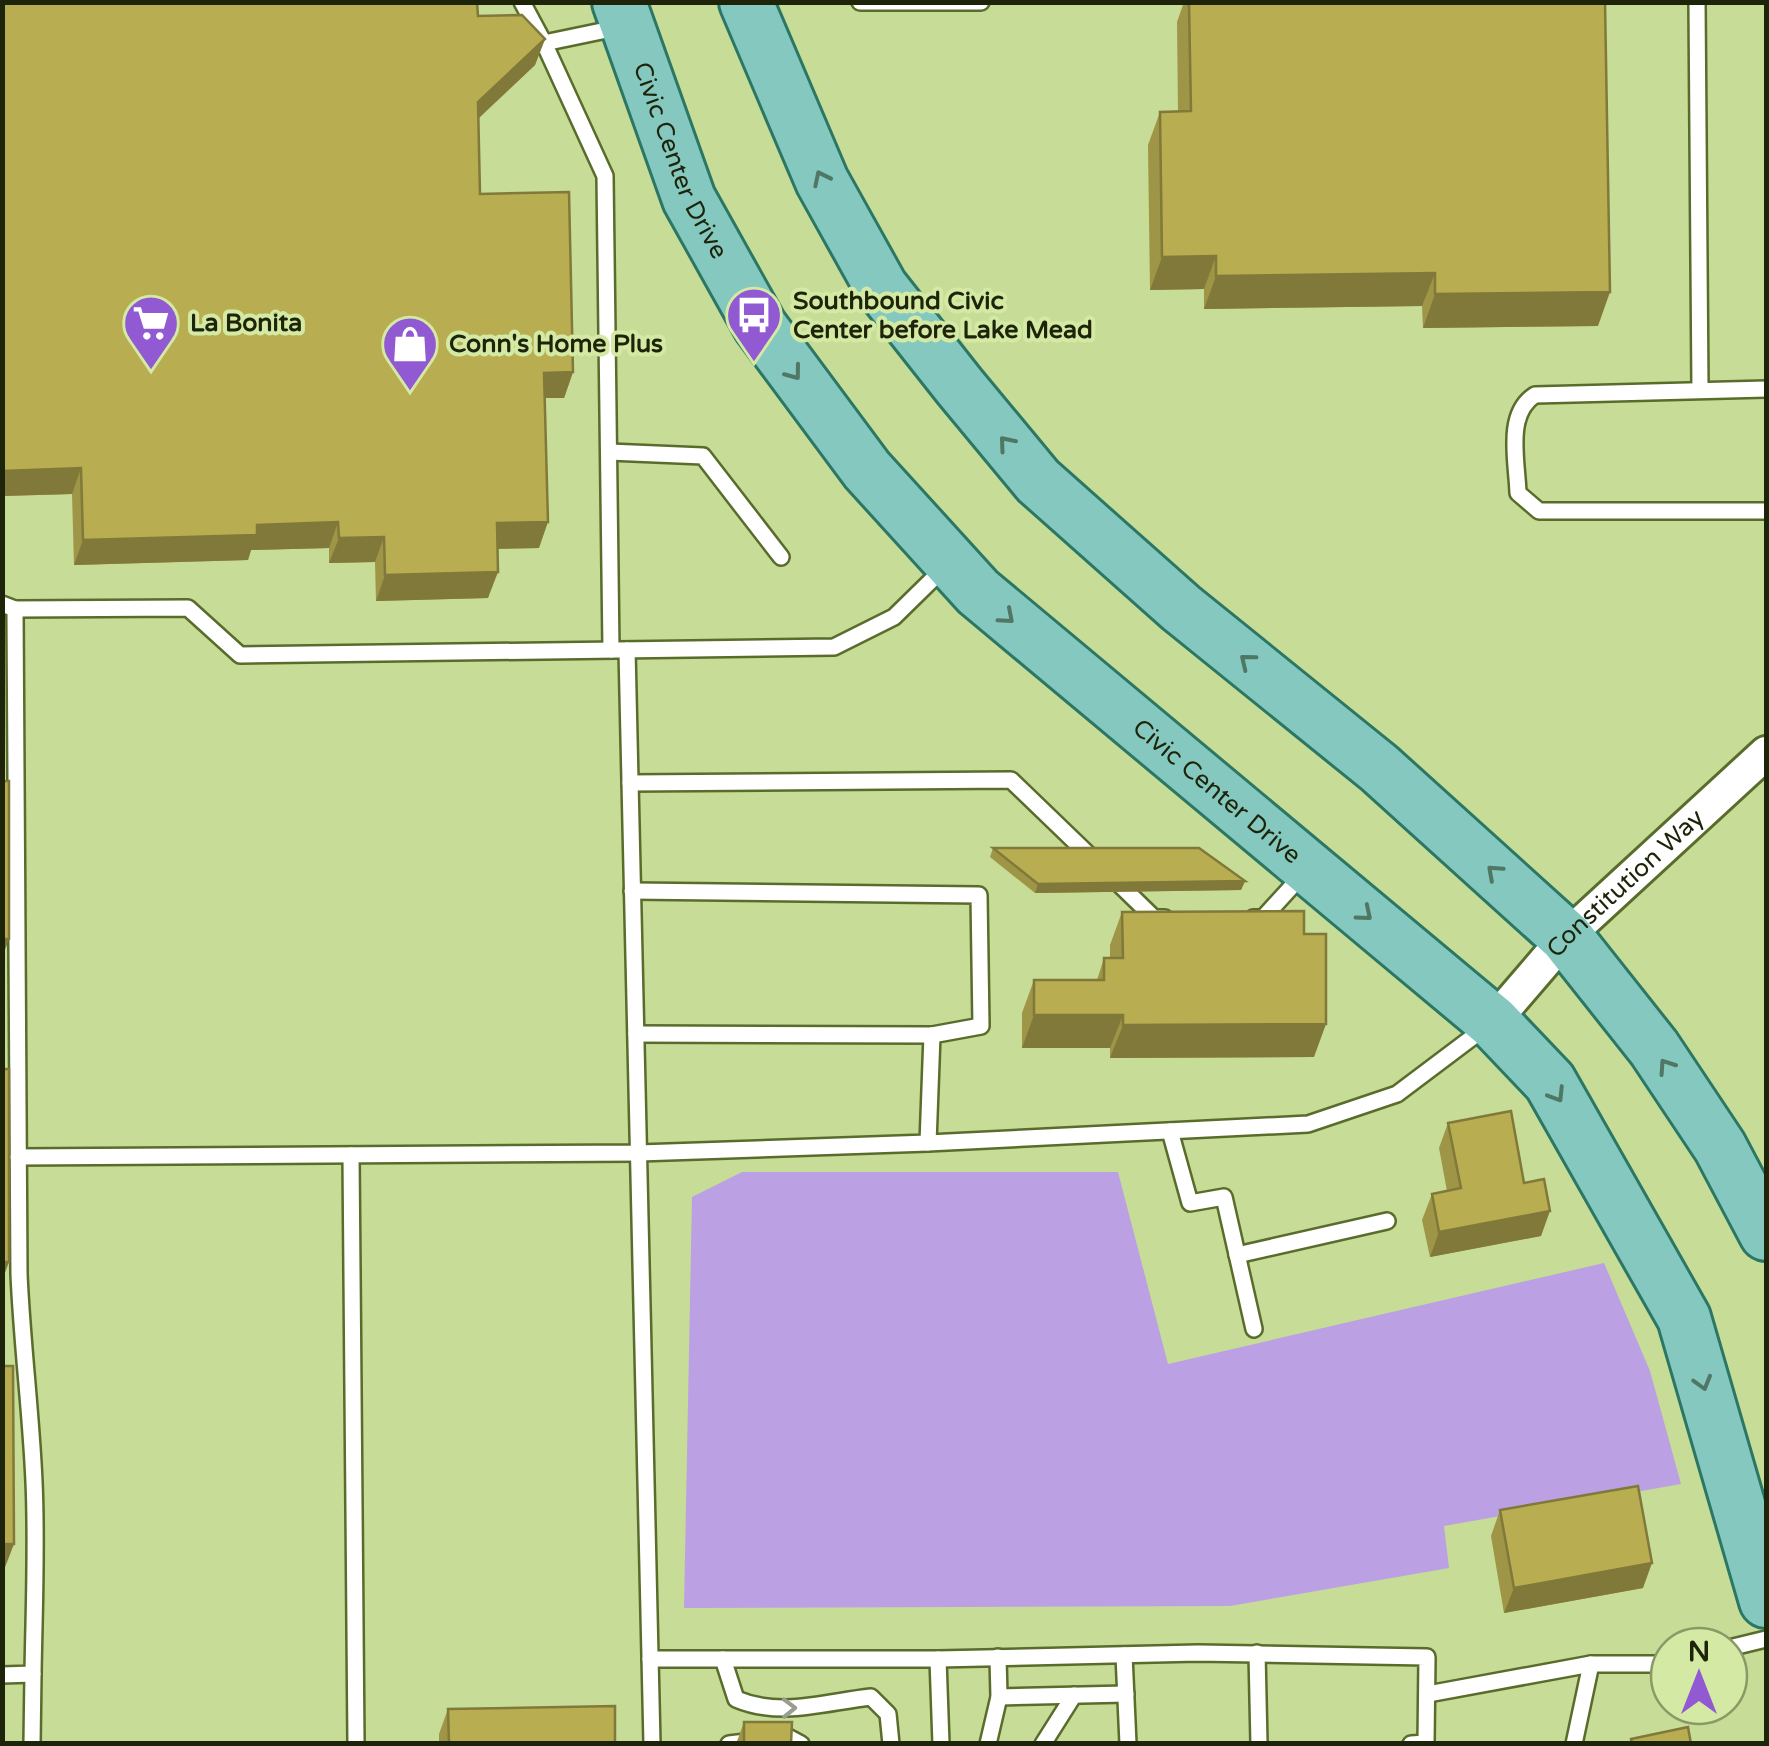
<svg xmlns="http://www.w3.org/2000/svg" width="1769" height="1746" viewBox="0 0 1769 1746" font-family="'Varela Round',sans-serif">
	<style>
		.grass { fill: #bba0e4 }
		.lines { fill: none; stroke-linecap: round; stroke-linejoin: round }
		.lane-casing { stroke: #5a6c2b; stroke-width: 20 }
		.street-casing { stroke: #5a6c2b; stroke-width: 38 }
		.primary-casing { stroke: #2b7764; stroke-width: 58 }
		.lane { stroke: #fff; stroke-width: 15 }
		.street { stroke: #fff; stroke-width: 32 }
		.primary { stroke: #84c8bf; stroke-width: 52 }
		.wall { fill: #9e9546 }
		.shaded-wall { fill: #817939 }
		.building { fill: #b8ad51; stroke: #817939; stroke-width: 2.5 }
		.oneway { stroke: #507664 }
		.oneway2 { stroke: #999c90 }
		.labels { text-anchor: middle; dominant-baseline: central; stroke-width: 8; stroke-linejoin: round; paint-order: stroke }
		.street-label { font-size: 25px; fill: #1d2409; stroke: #d3e9a4 }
		.poi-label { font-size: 25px; font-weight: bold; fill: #1d2409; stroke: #d3e9a4; text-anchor: start }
	</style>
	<rect width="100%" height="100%" fill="#c6dc97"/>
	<!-- grass -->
	<path class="grass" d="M742,1172H1118L1168,1364L1604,1263L1650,1371L1681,1484L1444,1526L1449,1568L1230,1606L684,1608L692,1197Z"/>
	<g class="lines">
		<!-- lane casing -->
		<g class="lane-casing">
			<g id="lane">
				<path d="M522,2L544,43L621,27"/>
				<path d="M860,2H981"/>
				<path d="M1697,2L1700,390"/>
				<path d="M544,43L605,176L611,650"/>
				<path d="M1766,389L1535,395C1505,414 1517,461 1518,493L1539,511H1766"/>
				<path d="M609,452L703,456L781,557"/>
				<path d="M2,604L15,609L19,1274C22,1344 31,1412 34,1482C37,1546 34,1610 33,1674L2,1675"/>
				<path d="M15,609L188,608L240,655L834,647L894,617L945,567"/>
				<path d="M627,650L652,1744"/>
				<path d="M630,783L1011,780L1094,860"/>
				<path d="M1114,879L1154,918H1165"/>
				<path d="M1253,918H1263L1305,872"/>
				<path d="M636,1034L932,1035"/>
				<path d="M1170,1131L1190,1203L1224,1197L1254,1329"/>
				<path d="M928,1143L1308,1124L1397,1094L1486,1027"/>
				<path d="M351,1155L356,1744"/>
				<path d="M18,1157L639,1153L928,1143L932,1035L981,1026L979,895L632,891"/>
				<path d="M1237,1255L1387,1221"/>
				<path d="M1729,1648L1766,1639"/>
				<path d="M1257,1653L1259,1744"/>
				<path d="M1124,1655L1128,1744"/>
				<path d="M650,1659H938L941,1744"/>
				<path d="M723,1659L736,1699C781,1718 825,1702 871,1697L888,1714L891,1744"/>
				<path d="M938,1659L1198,1653L1427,1657L1426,1743L1411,1744"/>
				<path d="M1428,1694L1591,1664H1669"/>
				<path d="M999,1697L1126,1694"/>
				<path d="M32,1744L33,1674"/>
				<path d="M729,1744L788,1737L801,1744"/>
				<path d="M988,1744L999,1697L998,1657"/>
				<path d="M1043,1744L1074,1695"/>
				<path d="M1574,1744L1591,1664"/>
			</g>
		</g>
		<!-- street casing -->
		<g class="street-casing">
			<g id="street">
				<path id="s1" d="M1493,1022L1566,937L1766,753"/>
			</g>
		</g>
		<!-- primary casing -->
		<g class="primary-casing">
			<g id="primary">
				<path id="s2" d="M619,2L689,199L760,326L867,470L978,592L1493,1022L1550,1082L1684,1318L1766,1601"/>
				<path d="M746,2L822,181L881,287L960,387L1038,481L1181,608L1379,768L1566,937L1654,1048L1720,1147L1766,1234"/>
			</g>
		</g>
		<!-- lane -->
		<use href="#lane" class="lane"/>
		<!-- street -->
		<use href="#street" class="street"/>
		<!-- primary -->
		<use href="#primary" class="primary"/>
	</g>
	<!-- wall -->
	<g class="wall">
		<path d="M1184,2H1605L1598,326L1423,328L1422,306L1204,309V289L1150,290L1148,145L1160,112L1178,111L1177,22Z"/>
		<path d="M478,16L545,39L535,65L478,119L480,194L573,372L564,398H544L539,548L497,549L488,598L376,601L375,562L329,563V548L251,550L248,560L74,565L72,494L2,496Z"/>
		<path d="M993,848L1245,881L1241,890L1035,893L990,857Z"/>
		<path d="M1122,912L1304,934L1314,1057L1110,1058V1048H1022V1013L1034,980H1097L1104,958H1110V945Z"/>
		<path d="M1448,1123L1524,1183L1541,1236L1430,1257L1422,1220L1432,1194L1447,1191L1439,1148Z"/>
		<path d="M1500,1510L1643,1588L1504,1613L1491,1536Z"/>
		<path d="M448,1709L615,1744H439V1734Z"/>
		<path d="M744,1722L791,1744H736Z"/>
	</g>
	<!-- shaded-wall -->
	<g class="shaded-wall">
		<path d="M545,39L535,65L468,128L478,102Z"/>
		<path d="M1216,256L1204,289L1150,290L1162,257Z"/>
		<path d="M1435,273L1422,306L1204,309L1216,276Z"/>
		<path d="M1610,292L1598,326L1423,328L1435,294Z"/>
		<path d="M573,372L564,398H534L544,373Z"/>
		<path d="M81,468L72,494L2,496V471Z"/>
		<path d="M338,522L329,548L251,550L248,560L74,565L83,540L257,525Z"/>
		<path d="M548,522L539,548L487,549L497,523Z"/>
		<path d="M384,537L375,562L329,563L339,538Z"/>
		<path d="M498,572L488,598L376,601L385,575Z"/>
		<path d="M1245,881L1241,890L1035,893L1038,884Z"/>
		<path d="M2,939H9L2,958Z"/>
		<path d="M1034,1015H1123L1110,1048H1022Z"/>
		<path d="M1326,1024L1314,1057L1110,1058L1123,1025Z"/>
		<path d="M1550,1211L1541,1236L1430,1257L1439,1232Z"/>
		<path d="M2,1262H9L2,1281Z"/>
		<path d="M2,1544H14L4,1570H2Z"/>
		<path d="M1652,1563L1643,1588L1504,1613L1514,1588Z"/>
	</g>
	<!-- building -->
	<g class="building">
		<path d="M2,2H477L478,16L522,15L545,39L478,102L480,194L569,192L573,372L544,373L548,522L497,523L498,572L385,575L384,537L339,538L338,522L257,525V535L83,540L81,468L2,471Z"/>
		<path d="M1189,2H1605L1610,292L1435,294V273L1216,276V256L1162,257L1160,112L1191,111Z"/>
		<rect x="2" y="781" width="7" height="158"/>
		<path d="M993,848H1199L1245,881L1038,884Z"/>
		<path d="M1304,911V934H1326V1024L1123,1025V1015H1034V980H1104V958H1123L1122,912Z"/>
		<rect x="2" y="1069" width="7" height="193"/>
		<path d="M1511,1111L1524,1183L1544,1179L1550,1211L1439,1232L1432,1194L1461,1188L1448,1123Z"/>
		<path d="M2,1366H13L14,1544H2Z"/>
		<path d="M1638,1486L1652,1563L1514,1588L1500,1510Z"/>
		<path d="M615,1706V1744H449L448,1709Z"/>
		<path d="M744,1722H792L791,1744H744Z"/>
		<path d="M1688,1727L1691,1744H1632L1631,1739Z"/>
	</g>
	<!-- one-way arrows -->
	<defs><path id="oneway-chevron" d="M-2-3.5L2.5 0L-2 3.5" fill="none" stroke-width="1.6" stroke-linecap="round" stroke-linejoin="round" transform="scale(2.5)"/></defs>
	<g class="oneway">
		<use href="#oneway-chevron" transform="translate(821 178) rotate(-116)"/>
		<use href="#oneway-chevron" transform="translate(794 373) rotate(53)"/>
		<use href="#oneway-chevron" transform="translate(1006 443) rotate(-130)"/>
		<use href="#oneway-chevron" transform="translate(1007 617) rotate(41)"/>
		<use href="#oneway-chevron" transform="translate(1247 661) rotate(-141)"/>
		<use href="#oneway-chevron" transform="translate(1494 872) rotate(-138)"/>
		<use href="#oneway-chevron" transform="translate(1365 914) rotate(40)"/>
		<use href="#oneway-chevron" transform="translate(1666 1066) rotate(-124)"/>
		<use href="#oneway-chevron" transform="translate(1557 1095) rotate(58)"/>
		<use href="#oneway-chevron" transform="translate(1703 1383) rotate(74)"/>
	</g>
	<use class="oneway2" href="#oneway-chevron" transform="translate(789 1708) rotate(-1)"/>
	<!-- icons -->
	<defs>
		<g id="bus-pin" transform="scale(2.875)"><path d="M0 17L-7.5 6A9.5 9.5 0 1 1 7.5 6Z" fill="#925ad2" stroke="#d3e9a4"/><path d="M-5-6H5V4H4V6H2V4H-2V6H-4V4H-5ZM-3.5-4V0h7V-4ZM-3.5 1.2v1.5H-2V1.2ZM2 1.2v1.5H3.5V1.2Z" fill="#fff"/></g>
		<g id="supermarket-pin" transform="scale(2.875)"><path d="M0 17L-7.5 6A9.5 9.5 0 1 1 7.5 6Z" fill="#925ad2" stroke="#d3e9a4"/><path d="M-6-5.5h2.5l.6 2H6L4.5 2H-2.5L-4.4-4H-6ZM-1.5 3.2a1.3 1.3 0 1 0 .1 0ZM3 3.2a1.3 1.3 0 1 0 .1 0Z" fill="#fff"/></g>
		<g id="shop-pin" transform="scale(2.875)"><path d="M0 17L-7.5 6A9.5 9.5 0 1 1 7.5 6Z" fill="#925ad2" stroke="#d3e9a4"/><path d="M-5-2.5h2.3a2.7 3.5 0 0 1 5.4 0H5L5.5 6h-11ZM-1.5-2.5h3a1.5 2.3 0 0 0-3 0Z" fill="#fff"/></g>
	</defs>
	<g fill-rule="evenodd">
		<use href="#bus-pin" x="754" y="315"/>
		<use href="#supermarket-pin" x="151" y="323"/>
		<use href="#shop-pin" x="410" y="344"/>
	</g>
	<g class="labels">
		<!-- street labels -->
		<g class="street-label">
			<text stroke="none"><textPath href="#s2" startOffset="170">Civic Center Drive</textPath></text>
			<text stroke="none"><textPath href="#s2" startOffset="1010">Civic Center Drive</textPath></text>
			<text stroke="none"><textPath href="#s1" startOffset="192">Constitution Way</textPath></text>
		</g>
		<!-- poi labels -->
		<g class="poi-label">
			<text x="793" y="301">Southbound Civic<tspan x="793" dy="29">Center before Lake Mead</tspan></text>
			<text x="190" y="323">La Bonita</text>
			<text x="449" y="344">Conn's Home Plus</text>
		</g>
	</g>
	<!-- border -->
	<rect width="1769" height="1746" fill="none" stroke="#1d2409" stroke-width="10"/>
	<!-- north arrow -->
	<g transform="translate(1699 1676)"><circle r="48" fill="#d3e9a4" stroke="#8a9a66" stroke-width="2.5"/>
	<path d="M0-8L18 38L0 25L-18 38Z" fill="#925ad2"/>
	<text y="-15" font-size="28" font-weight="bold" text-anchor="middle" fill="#1d2409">N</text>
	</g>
</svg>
